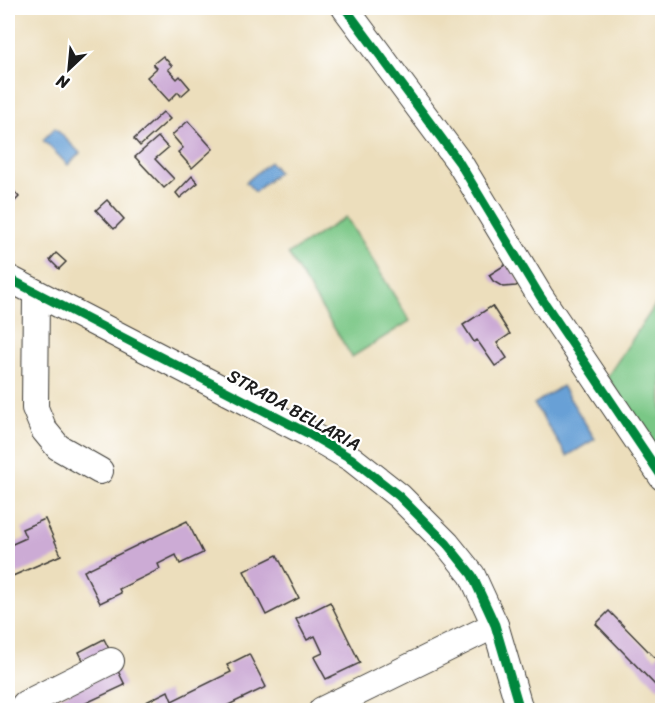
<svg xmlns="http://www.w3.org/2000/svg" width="670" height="718" viewBox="0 0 670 718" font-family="Sriracha,sans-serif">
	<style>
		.green { fill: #7ac786; stroke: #4b7251; stroke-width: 1.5 }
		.water { fill: #67a0d6; stroke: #425e79; stroke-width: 1.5 }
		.building { fill: #ccabd5 }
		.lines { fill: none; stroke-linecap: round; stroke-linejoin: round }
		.minor-casing { stroke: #3b3934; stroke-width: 28 }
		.minor { stroke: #fff; stroke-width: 26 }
		.cycleway-casing { stroke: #fff; stroke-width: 13 }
		.cycleway { stroke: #00873e; stroke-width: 9 }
		.labels { text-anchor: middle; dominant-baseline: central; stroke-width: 4.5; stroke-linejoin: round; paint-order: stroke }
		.street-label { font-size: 18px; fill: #1c1c1c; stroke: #fff }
	</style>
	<rect width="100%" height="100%" fill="#fff"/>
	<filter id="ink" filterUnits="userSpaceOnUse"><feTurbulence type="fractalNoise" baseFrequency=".0167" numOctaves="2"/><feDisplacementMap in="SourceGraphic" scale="12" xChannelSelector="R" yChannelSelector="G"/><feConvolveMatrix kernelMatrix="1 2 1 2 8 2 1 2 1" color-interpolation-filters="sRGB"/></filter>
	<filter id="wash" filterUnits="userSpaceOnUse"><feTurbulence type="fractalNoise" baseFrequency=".008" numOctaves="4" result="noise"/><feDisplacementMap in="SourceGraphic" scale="24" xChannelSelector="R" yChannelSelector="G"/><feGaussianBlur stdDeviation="1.35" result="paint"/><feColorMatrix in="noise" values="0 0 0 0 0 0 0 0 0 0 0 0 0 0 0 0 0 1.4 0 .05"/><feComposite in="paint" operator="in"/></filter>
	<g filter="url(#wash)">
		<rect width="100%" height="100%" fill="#ecdebc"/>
		<!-- green -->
		<g class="green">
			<path d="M346,217L410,321L352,357L288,254Z"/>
			<path d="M662,295V462L607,377Z"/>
		</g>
		<!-- water -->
		<g class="water">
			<path d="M55,128L80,153L68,165L43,140Z"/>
			<path d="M270,162L278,172L255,192L246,182Z"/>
			<path d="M562,386L595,439L567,456L534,404Z"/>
		</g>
		<g id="blocks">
			<!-- building -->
			<g class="building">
				<path d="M163,56L172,66L168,69L177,79L180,76L190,88L181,96L178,92L169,101L147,77L157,68L153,64Z"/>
				<path d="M163,112L170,119L140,146L134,139Z"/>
				<path d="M188,121L213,149L192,168L178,152L183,148L172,135Z"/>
				<path d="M158,137L168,148L155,159L174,179L164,188L135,157Z"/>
				<path d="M192,176L198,183L180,198L176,193Z"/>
				<path d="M8,184L19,197L8,208Z"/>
				<path d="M107,200L124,219L114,229L96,210Z"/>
				<path d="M56,253L66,262L59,269L50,260Z"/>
				<path d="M508,263L521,283L516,286L503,287L493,281L489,275Z"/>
				<path d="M492,306L510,334L497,343L507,358L495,366L477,340L474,342L463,325Z"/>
				<path d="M45,519L61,555L8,578V546L26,538L22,529Z"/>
				<path d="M187,521L203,553L180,564L176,555L158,564L160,569L119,589L121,593L100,603L84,571Z"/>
				<path d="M277,555L299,598L266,615L244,571Z"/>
				<path d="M330,602L360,663L326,679L314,657L323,653L315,636L307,640L296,619Z"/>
				<path d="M609,611L655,658L662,650V685L659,689L596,624Z"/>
				<path d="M104,639L110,651L85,664L79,652Z"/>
				<path d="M249,654L266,687L218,710H151L146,702L168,691L172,701L231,672L227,665Z"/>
				<path d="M117,669L125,685L71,710H32Z"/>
			</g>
		</g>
	</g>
	<g filter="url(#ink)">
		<use href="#blocks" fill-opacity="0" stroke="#3b3934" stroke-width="1.5"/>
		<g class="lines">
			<!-- minor casing -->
			<g class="minor-casing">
				<g id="minor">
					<path d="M345,8L459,162L540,296L662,477"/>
					<path d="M8,278L311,435L352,459L399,496L447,544L472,575L495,625L520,710"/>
					<path d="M36,293L35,408L44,430L58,447L100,471"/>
					<path d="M20,710L25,704L111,661"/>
					<path d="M322,710L495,625"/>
				</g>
			</g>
			<!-- minor -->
			<use href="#minor" class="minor"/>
			<!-- cycleway casing -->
			<g class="cycleway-casing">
				<g id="cycleway">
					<path d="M345,8L459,162L540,296L662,477"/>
					<path d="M8,278L311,435L352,459L399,496L447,544L472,575L495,625L520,710"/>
				</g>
			</g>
			<!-- cycleway -->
			<use href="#cycleway" class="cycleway"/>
		</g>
	</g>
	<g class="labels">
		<!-- street labels -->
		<g class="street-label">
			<text transform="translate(294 410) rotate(29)">STRADA BELLARIA</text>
		</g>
	</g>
	<!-- margin -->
	<rect width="670" height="718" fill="none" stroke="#fff" stroke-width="30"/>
	<!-- north arrow -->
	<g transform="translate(69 69) rotate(206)" stroke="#ffffff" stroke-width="4.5" paint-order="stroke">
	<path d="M0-4.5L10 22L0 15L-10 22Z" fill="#1c1c1c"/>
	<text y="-9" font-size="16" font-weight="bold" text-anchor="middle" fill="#1c1c1c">N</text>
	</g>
</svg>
